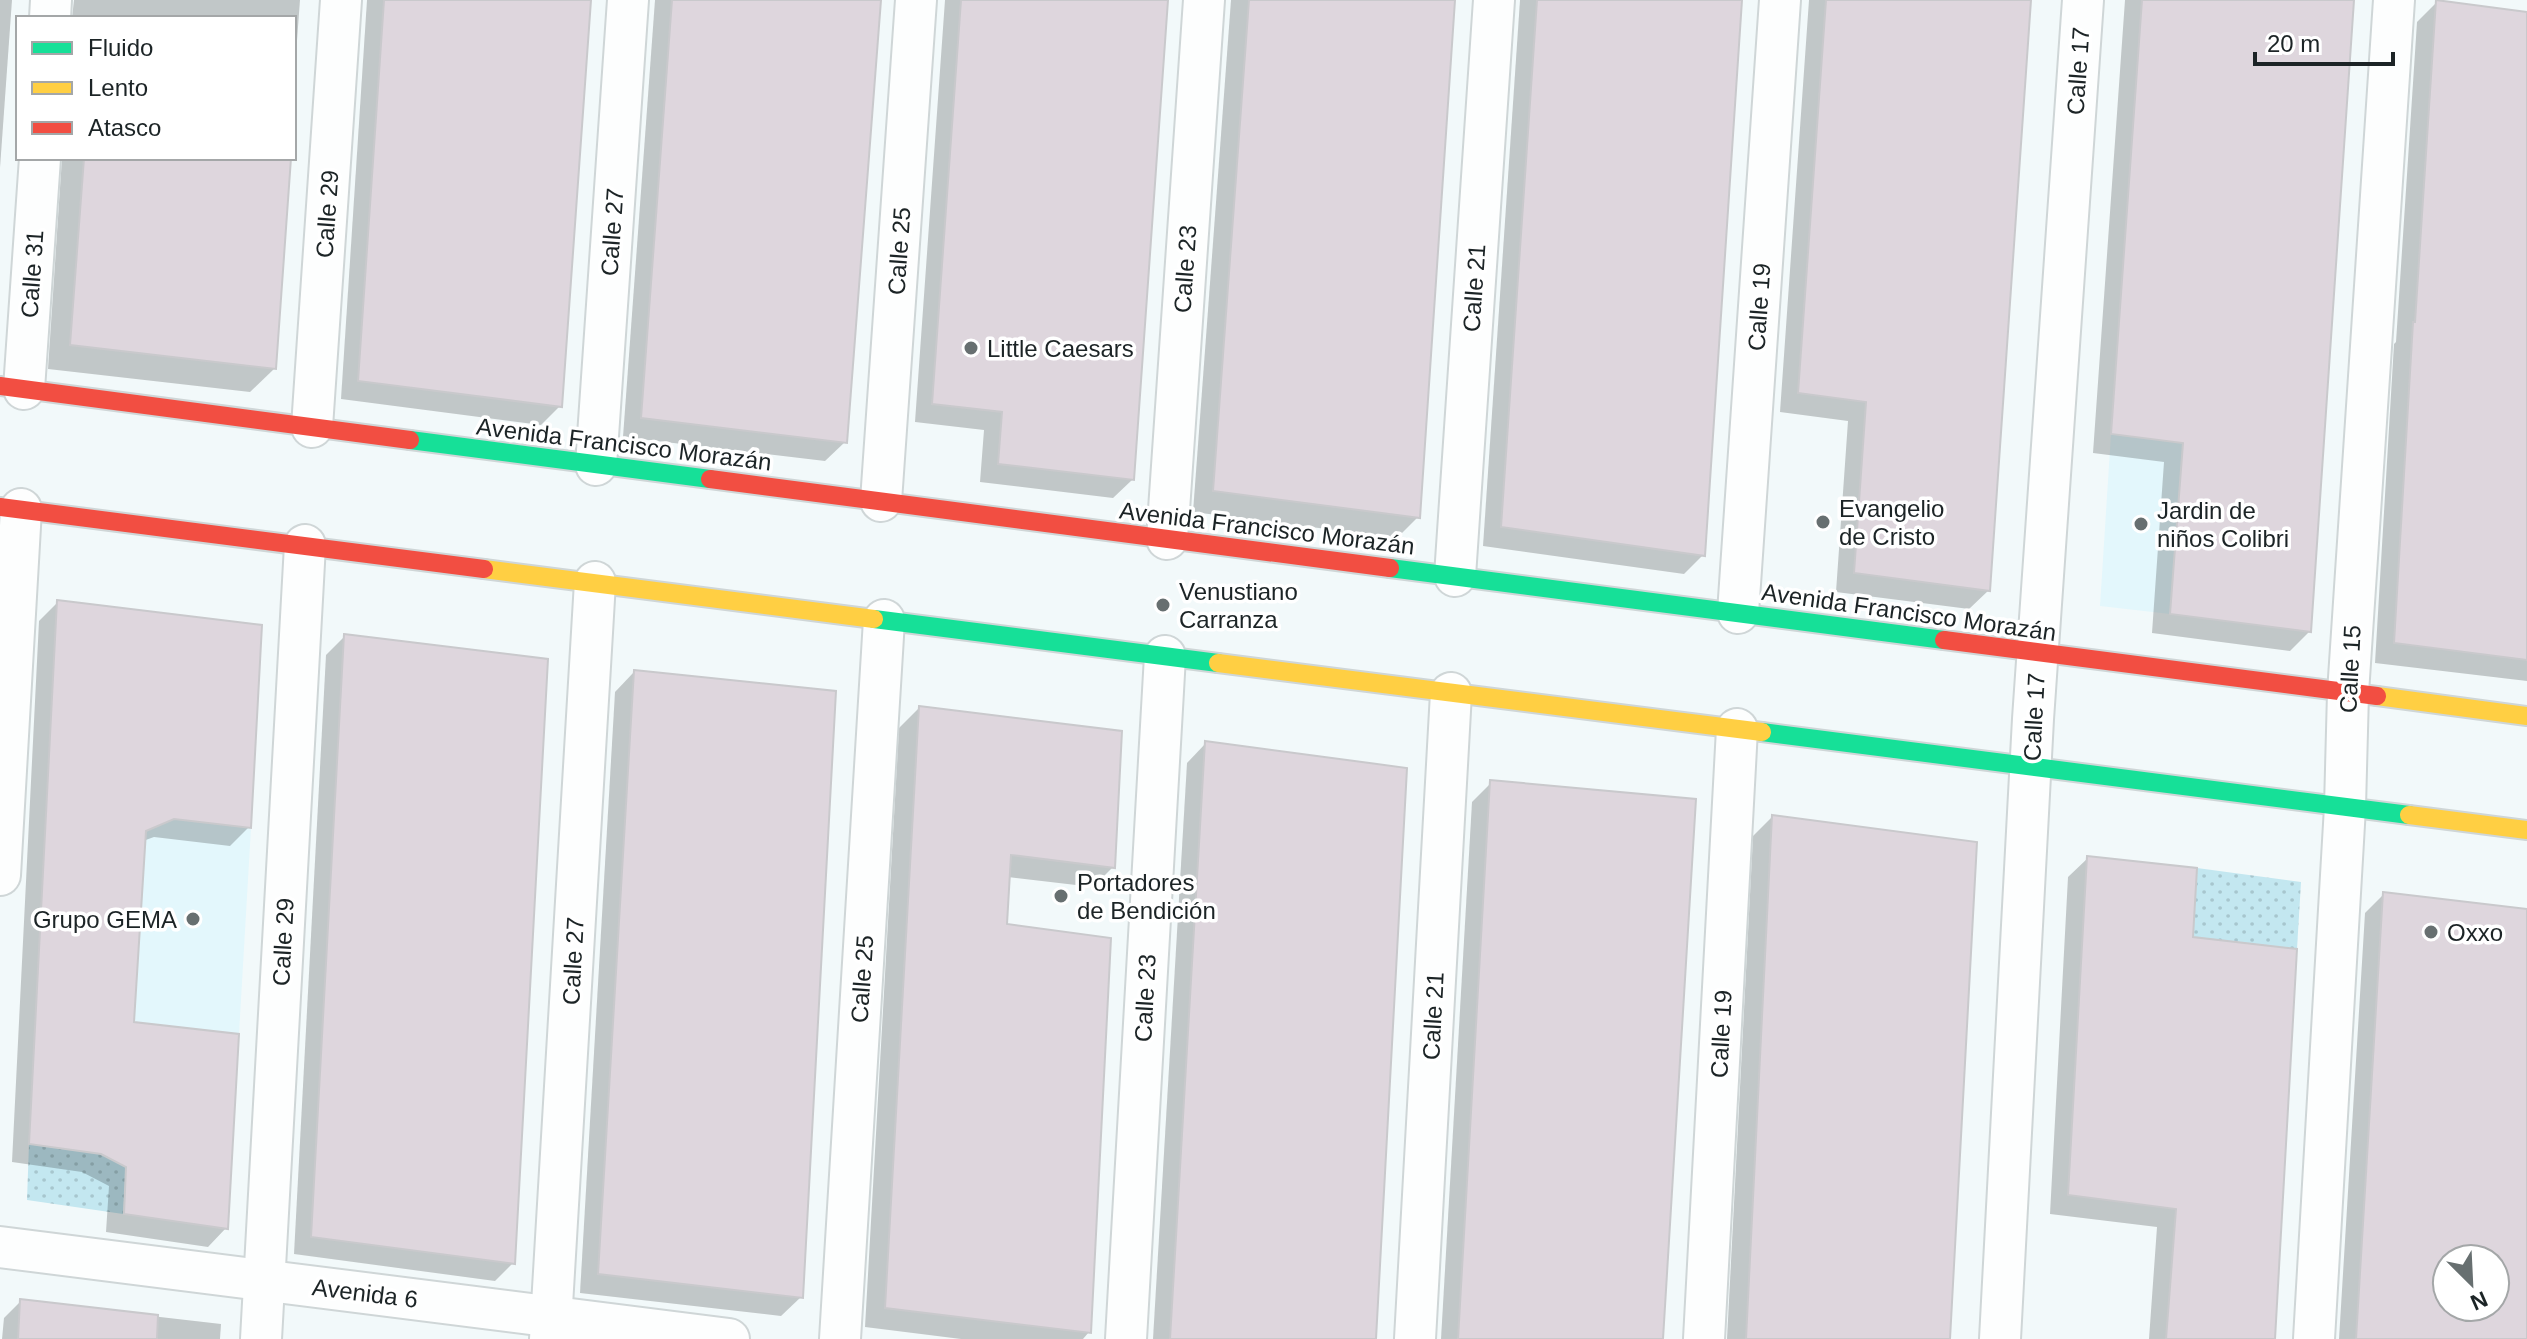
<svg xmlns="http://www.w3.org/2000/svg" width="2527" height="1339" viewBox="0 0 2527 1339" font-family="Arial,sans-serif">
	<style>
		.built { fill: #e3f7fc }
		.grass { fill: url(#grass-dots) }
		.shadow { fill: #0003; fill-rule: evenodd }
		.building { fill: #ded6dd; stroke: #c9c9cc; stroke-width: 2; fill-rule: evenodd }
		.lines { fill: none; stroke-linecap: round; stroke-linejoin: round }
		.street-casing { stroke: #cfd6d7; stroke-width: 44 }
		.fast-casing { stroke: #cfd6d7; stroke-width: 22 }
		.slow-casing { stroke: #cfd6d7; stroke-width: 22 }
		.jam-casing { stroke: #cfd6d7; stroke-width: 22 }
		.street { stroke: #fdfefe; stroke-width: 40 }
		.fast { stroke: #16e098; stroke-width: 18 }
		.slow { stroke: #ffcf43; stroke-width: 18 }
		.jam { stroke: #f24e42; stroke-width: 18 }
		.poi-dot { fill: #676f70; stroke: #fff; stroke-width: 3 }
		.labels { text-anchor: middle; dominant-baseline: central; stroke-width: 7; stroke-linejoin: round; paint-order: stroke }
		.street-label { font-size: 24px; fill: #1c2426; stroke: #fff }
		.poi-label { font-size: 24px; fill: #1c2426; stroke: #fff; text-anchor: start }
	</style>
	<defs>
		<pattern id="grass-dots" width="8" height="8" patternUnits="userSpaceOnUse" patternTransform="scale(2)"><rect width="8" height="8" fill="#c3e7f0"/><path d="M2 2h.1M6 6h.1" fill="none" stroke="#a7c6ce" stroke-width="1.8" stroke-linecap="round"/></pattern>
	</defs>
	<rect width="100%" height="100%" fill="#f2f9fa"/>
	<!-- built -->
	<g class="built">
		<path d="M2111,434L2183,443L2170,614L2100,606Z"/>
		<path d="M147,816L251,828L239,1034L134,1022Z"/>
	</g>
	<!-- grass -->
	<g class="grass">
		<path d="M2197,868L2301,882L2297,949L2193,937Z"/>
		<path d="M29,1144L127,1157L123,1214L27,1200Z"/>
	</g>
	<!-- shadow -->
	<g class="shadow">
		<path d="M0,0H12L0,168Z"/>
		<path d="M74,0H300L294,81V18H72Z"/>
		<path d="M367,0H588L560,406L541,425L341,399Z"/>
		<path d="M655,0H879L845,442L825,461L623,437Z"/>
		<path d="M945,0H1165L1132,480L1113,498L980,482L984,430L915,422Z"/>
		<path d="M1231,0H1453L1418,517L1397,538L1193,512Z"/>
		<path d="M1520,0H1740L1703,555L1684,574L1483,546Z"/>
		<path d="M1809,0H2029L1989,590L1969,609L1836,592L1848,421L1780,412Z"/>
		<path d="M2125,0H2352L2310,631L2290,651L2152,633L2164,462L2093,453Z"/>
		<path d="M2437,2L2527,14V681L2375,663L2394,344L2396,342L2417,22Z"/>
		<path d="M62,158H289L274,369L250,392L48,369Z"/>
		<path d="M58,602L249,827L230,846L154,837L143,841L132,1024L226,1228L208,1247L106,1232L109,1186L82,1172L12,1162L39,621Z"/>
		<path d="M344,637L513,1263L495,1281L294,1254L326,655Z"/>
		<path d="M634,672L801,1297L781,1316L580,1293L615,692Z"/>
		<path d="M919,708L1113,867L1093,887L1008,877L1005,926L1089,1332L1083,1339H961L865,1327L899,728Z"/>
		<path d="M1206,743L1374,1339H1153L1187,763Z"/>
		<path d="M1491,783L1661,1339H1441L1472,802Z"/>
		<path d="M1772,817L1948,1339H1727L1753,836Z"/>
		<path d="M2088,858L2272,1339H2149L2157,1227L2050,1214L2068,877Z"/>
		<path d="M2384,894L2527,911V1339H2339L2365,913ZM2447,1259H2495V1307H2447Z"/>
		<path d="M21,1301L221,1324L220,1339H2L4,1318Z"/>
	</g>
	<!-- building -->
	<g class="building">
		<path d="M384,0H591L562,407L358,381Z"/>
		<path d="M672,0H881L847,443L641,418Z"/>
		<path d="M961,0H1168L1134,480L998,464L1002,412L932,404Z"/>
		<path d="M1249,0H1455L1420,518L1213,491Z"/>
		<path d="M1537,0H1742L1705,556L1501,527Z"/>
		<path d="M1826,0H2031L1990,591L1854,573L1866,402L1798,393Z"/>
		<path d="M2142,0H2354L2311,632L2170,614L2183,443L2111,434Z"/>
		<path d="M2436,0L2527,12V660L2394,643L2413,322H2415Z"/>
		<path d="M84,158H291L276,369L70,345Z"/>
		<path d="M57,600L262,625L251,828L174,819L146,831L134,1022L239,1034L228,1229L124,1214L126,1167L101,1154L29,1144Z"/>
		<path d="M344,634L548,659L515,1264L311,1237Z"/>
		<path d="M634,670L836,691L803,1298L598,1274Z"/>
		<path d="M919,706L1122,731L1115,868L1011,855L1007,924L1111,938L1091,1333L885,1308Z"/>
		<path d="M1205,741L1407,768L1376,1339H1170Z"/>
		<path d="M1490,780L1696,799L1663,1339H1458Z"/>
		<path d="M1772,815L1977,842L1950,1339H1746Z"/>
		<path d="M2087,856L2197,868L2193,937L2297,949L2275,1339H2166L2176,1209L2068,1195Z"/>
		<path d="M2383,892L2527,909V1339H2356ZM2447,1259H2495V1307H2447Z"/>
		<path d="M20,1299L158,1315L157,1339H18Z"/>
	</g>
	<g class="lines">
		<!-- street casing -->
		<g class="street-casing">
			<g id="street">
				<path d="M50,18L51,0"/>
				<path d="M24,389L40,158"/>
				<path d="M312,427L341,0"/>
				<path d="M596,465L628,0"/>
				<path d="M881,501L916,0"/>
				<path d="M1167,539L1204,0"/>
				<path d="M1455,576L1494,0"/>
				<path d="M1738,613L1780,0"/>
				<path d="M0,875L21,509"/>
				<path d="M0,1247L729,1339"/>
				<path d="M261,1339L305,545"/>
				<path d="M550,1339L595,582"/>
				<path d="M840,1339L884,620"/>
				<path d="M1126,1339L1165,656"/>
				<path d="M1415,1339L1451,693"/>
				<path d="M1704,1339L1737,729"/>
				<path d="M2000,1339L2033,719L2083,0"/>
				<path d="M2314,1339L2345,807L2348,693L2394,0"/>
			</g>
		</g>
		<!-- fast casing -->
		<g class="fast-casing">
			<g id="fast">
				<path d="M410,440L710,479"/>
				<path d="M1390,568L1944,640"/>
				<path d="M874,619L1218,663"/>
				<path d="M1762,732L2409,815"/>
			</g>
		</g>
		<!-- slow casing -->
		<g class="slow-casing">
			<g id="slow">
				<path d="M484,569L874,619"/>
				<path d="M1218,663L1762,732"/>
				<path d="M2377,696L2527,716"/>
				<path d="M2409,815L2527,830"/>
			</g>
		</g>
		<!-- jam casing -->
		<g class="jam-casing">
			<g id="jam">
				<path d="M0,386L410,440"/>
				<path d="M710,479L1390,568"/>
				<path d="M0,507L484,569"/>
				<path d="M1944,640L2377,696"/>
			</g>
		</g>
		<!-- street -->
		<use href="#street" class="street"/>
		<!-- fast -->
		<use href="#fast" class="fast"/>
		<!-- slow -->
		<use href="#slow" class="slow"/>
		<!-- jam -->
		<use href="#jam" class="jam"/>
	</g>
	<!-- markers -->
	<g class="poi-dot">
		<circle cx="971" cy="348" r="8"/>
		<circle cx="1823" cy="522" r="8"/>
		<circle cx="2141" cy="524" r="8"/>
		<circle cx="1163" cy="605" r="8"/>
		<circle cx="1061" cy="896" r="8"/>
		<circle cx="193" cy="919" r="8"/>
		<circle cx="2431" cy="932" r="8"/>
	</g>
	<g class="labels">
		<!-- street labels -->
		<g class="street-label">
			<text transform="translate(2078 71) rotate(-86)">Calle 17</text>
			<text transform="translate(327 214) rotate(-86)">Calle 29</text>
			<text transform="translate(612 232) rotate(-86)">Calle 27</text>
			<text transform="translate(899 251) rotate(-86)">Calle 25</text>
			<text transform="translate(1185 269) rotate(-86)">Calle 23</text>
			<text transform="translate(32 274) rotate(-86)">Calle 31</text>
			<text transform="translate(1474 288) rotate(-86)">Calle 21</text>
			<text transform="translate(1759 307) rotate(-86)">Calle 19</text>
			<text transform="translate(624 444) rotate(7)">Avenida Francisco Morazán</text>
			<text transform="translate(1267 528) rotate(7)">Avenida Francisco Morazán</text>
			<text transform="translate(1909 612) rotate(8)">Avenida Francisco Morazán</text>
			<text transform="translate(2350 669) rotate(-87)">Calle 15</text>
			<text transform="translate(2034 717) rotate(-87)">Calle 17</text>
			<text transform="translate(283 942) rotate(-87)">Calle 29</text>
			<text transform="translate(573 961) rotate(-87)">Calle 27</text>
			<text transform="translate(862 979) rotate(-86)">Calle 25</text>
			<text transform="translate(1145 998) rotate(-87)">Calle 23</text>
			<text transform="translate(1433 1016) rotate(-87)">Calle 21</text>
			<text transform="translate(1721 1034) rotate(-87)">Calle 19</text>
			<text transform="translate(365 1293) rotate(7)">Avenida 6</text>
		</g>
		<!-- poi labels -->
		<g class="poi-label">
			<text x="987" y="348">Little Caesars</text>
			<text x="1839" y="508">Evangelio<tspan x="1839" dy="28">de Cristo</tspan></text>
			<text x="2157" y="510">Jardin de<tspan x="2157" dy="28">niños Colibri</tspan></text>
			<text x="1179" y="591">Venustiano<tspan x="1179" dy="28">Carranza</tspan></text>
			<text x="1077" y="882">Portadores<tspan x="1077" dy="28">de Bendición</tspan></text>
			<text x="177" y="919" text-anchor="end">Grupo GEMA</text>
			<text x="2447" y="932">Oxxo</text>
		</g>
	</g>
	<!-- legend -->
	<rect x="16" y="16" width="280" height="144" fill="#ffffff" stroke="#a4a7a8" stroke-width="2"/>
	<rect x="32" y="42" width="40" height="12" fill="#16e098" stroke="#a4a7a8" stroke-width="2"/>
	<text x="88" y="56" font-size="24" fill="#1c2426">Fluido</text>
	<rect x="32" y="82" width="40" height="12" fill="#ffcf43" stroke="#a4a7a8" stroke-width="2"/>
	<text x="88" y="96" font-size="24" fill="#1c2426">Lento</text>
	<rect x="32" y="122" width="40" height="12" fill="#f24e42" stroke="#a4a7a8" stroke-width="2"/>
	<text x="88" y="136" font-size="24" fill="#1c2426">Atasco</text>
	<!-- north arrow -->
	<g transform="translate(2471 1283) rotate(156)"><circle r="38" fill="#ffffff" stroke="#a4a7a8" stroke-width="2"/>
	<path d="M0-6L14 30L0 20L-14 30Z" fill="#676f70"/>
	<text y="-12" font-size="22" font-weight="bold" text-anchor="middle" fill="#1c2426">N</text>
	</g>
	<!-- scale -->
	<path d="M2255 52v12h138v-12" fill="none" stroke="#1c2426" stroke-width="4"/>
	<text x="2267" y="52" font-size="24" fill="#1c2426" stroke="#ffffff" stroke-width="6" paint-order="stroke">20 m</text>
</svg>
